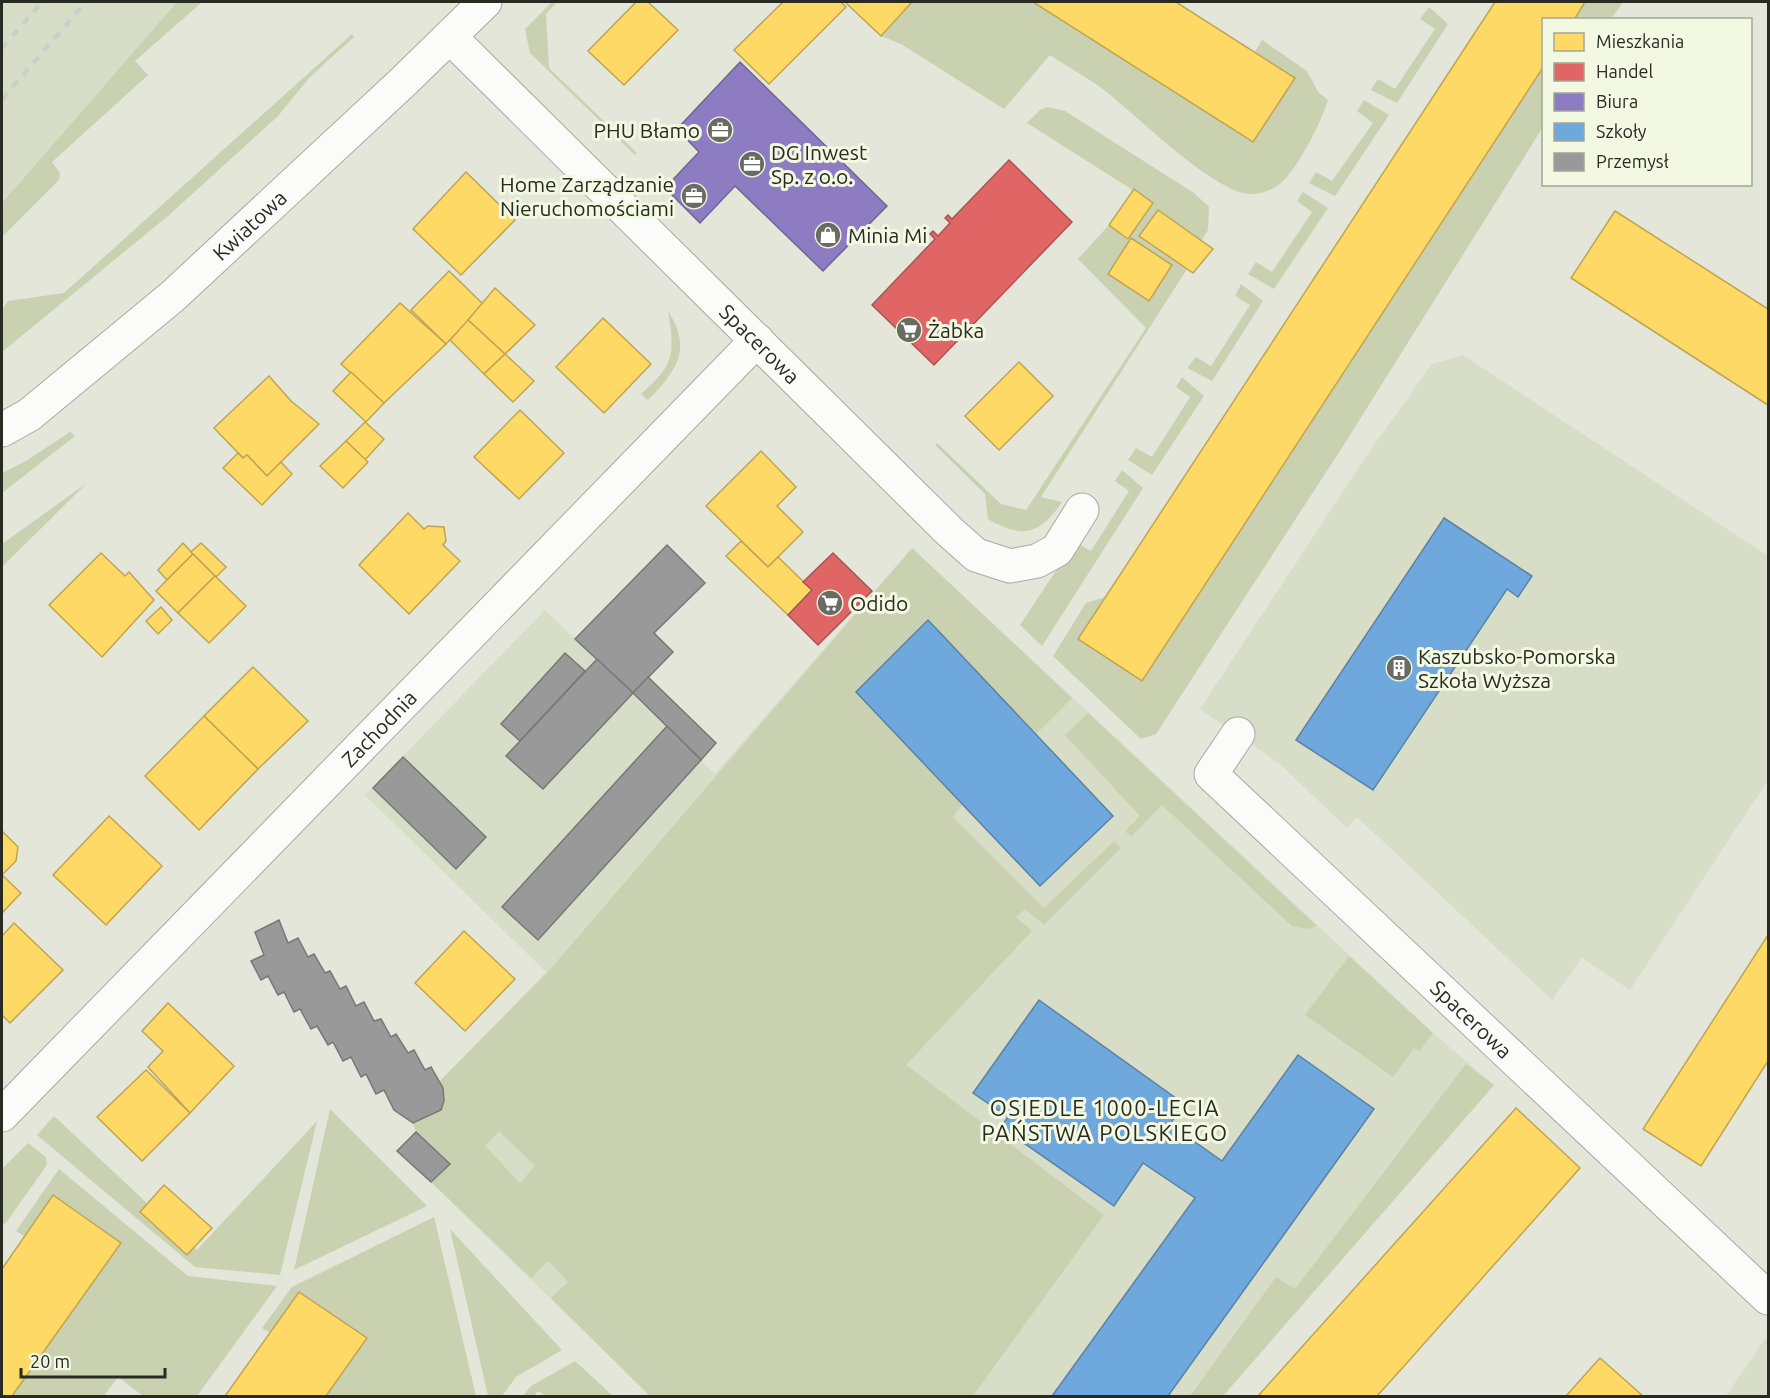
<svg xmlns="http://www.w3.org/2000/svg" width="1770" height="1398" viewBox="0 0 1770 1398" font-family="Ubuntu,sans-serif">
	<style>
		.built { fill: #d8ddc7 }
		.green { fill: #cad1b1; fill-rule: evenodd }
		.homes { fill: #ffd966; stroke: #bfa552; stroke-width: 1.5 }
		.shops { fill: #e06666; stroke: #a95452; stroke-width: 1.5 }
		.offices { fill: #8e7cc3; stroke: #706493; stroke-width: 1.5 }
		.schools { fill: #6fa8dc; stroke: #5a82a4; stroke-width: 1.5 }
		.industry { fill: #999; stroke: #777876; stroke-width: 1.5 }
		.lines { fill: none; stroke-linecap: round; stroke-linejoin: round }
		.minor-casing { stroke: #a7aaa0; stroke-width: 35 }
		.tertiary-casing { stroke: #a7aaa0; stroke-width: 35 }
		.minor { stroke: #fbfbf9; stroke-width: 33 }
		.tertiary { stroke: #fbfbf9; stroke-width: 33 }
		.rail { stroke: #cdcecb; stroke-width: 4.5; stroke-dasharray: 8 8; stroke-linecap: butt }
		.labels { text-anchor: middle; dominant-baseline: central; stroke-width: 6; stroke-linejoin: round; paint-order: stroke }
		.poi-label { font-size: 21px; fill: #292b23; stroke: #f3f8e2; text-anchor: start }
		.street-label { font-size: 21px; fill: #292b23; stroke: #f3f8e2 }
		.neighbourhood-label { font-size: 22px; letter-spacing: 1.5px; fill: #292b23; stroke: #f3f8e2 }
	</style>
	<rect width="100%" height="100%" fill="#e3e6d9"/>
	<!-- built -->
	<g class="built">
		<path d="M2,2H177L2,203Z"/>
		<path d="M1463,355L1768,556V780L1630,990L1582,958L1552,1000L1357,817L1347,828L1280,764L1200,709L1365,458L1432,364Z"/>
		<path d="M912,548L1433,1033L1494,1085L1223,1396H650L431,1182L450,1164L416,1132L413,1123L441,1110L444,1101L439,1082L546,972L365,795L545,610L715,774Z"/>
		<path d="M1765,1339L1768,1342V1396H1726Z"/>
	</g>
	<!-- green -->
	<g class="green">
		<path d="M177,2H202L135,61L148,75L52,162L60,173L59,180L2,237V203Z"/>
		<path d="M552,2H557L546,14L549,68L637,153L635,155L530,53L525,29Z"/>
		<path d="M912,2H1033L1252,142L1295,78L1255,52L1262,40L1307,71L1318,92L1328,100C1322,121 1298,168 1281,183C1275,189 1261,194 1252,194C1217,196 1133,112 1104,90C1087,77 1068,67 1050,55L1004,109L901,44L881,36Z"/>
		<path d="M1585,2H1623L1611,19L1574,20Z"/>
		<path d="M1429,7L1448,24L1397,103L1371,90L1378,79L1395,89L1435,29L1420,19Z"/>
		<path d="M352,34L354,37L310,77L278,116L168,216L2,352V310L8,301L64,293Z"/>
		<path d="M1543,66V127L1345,443L1156,734L1141,739L1053,656L1086,603L1105,597L1078,639L1141,680Z"/>
		<path d="M1364,100L1389,115L1335,196L1309,183L1316,172L1332,181L1373,123L1357,111Z"/>
		<path d="M1048,107L1065,111L1194,193L1209,207L1208,230L1201,241L1140,236L1187,269L1041,497L1062,502C1040,535 1022,539 988,519L985,494L935,445L937,443L1001,504L1026,510L1146,328L1078,259L1109,225L1128,239L1149,300L1172,266L1129,237L1153,203L1027,123L1040,110Z"/>
		<path d="M1303,192L1328,208L1274,289L1248,274L1256,262L1272,272L1312,212L1297,201Z"/>
		<path d="M1241,284L1263,301L1212,381L1187,368L1196,357L1211,366L1250,305L1235,296Z"/>
		<path d="M668,311C693,349 676,372 648,400L641,394C675,364 675,355 668,311Z"/>
		<path d="M1182,377L1204,396L1152,475L1128,460L1136,448L1152,457L1190,397L1176,387Z"/>
		<path d="M70,432L75,436L2,493V473L26,461Z"/>
		<path d="M1122,470L1143,488L1042,646L1020,625L1075,542L1091,551L1129,491L1115,481Z"/>
		<path d="M87,483L2,567V544Z"/>
		<path d="M912,548L1072,698L1036,734L928,621L856,692L962,805L953,817L1044,908L1114,841L1121,848L1044,925L1025,909L1016,917L1032,931L906,1065L1104,1215L973,1396H650L551,1298L568,1282L548,1261L531,1278L431,1182L450,1164L416,1132L413,1123L441,1110L444,1101L439,1082L547,973ZM499,1131L535,1166L520,1183L485,1146Z"/>
		<path d="M1088,713L1317,926L1308,929L1292,926L1162,805L1131,837L1125,831L1140,816L1065,735Z"/>
		<path d="M1349,956L1433,1033L1419,1052L1414,1048L1393,1077L1305,1015Z"/>
		<path d="M1466,1064L1494,1085L1223,1396H1190L1276,1277L1295,1289Z"/>
		<path d="M330,1109L427,1206L294,1270Z"/>
		<path d="M54,1116L197,1250L317,1121L280,1275L195,1267L37,1135Z"/>
		<path d="M28,1143L46,1157L47,1165L5,1224L2,1222V1169Z"/>
		<path d="M59,1169L188,1276L277,1286L197,1396H143L118,1377L104,1396H12L121,1243L53,1195L24,1236L16,1231Z"/>
		<path d="M434,1217L476,1396H326L367,1338L299,1292L270,1333L262,1328L292,1287Z"/>
		<path d="M450,1229L562,1350L516,1377L502,1396H488Z"/>
		<path d="M575,1361L613,1396H546L538,1391L534,1396H523L531,1386Z"/>
	</g>
	<!-- homes -->
	<g class="homes">
		<path d="M636,2H648L678,30L624,85L588,51Z"/>
		<path d="M783,2H841L846,7L769,84L734,50Z"/>
		<path d="M845,2H912L881,36Z"/>
		<path d="M1033,2H1176L1295,78L1253,142Z"/>
		<path d="M1495,2H1585L1574,20H1544V66L1142,681L1078,639Z"/>
		<path d="M466,172L515,220L461,275L413,229Z"/>
		<path d="M1134,189L1153,203L1128,239L1109,225Z"/>
		<path d="M1158,210L1213,249L1193,273L1139,236Z"/>
		<path d="M1615,211L1768,309V405L1571,278Z"/>
		<path d="M1131,238L1172,265L1149,301L1108,274Z"/>
		<path d="M449,271L484,305L446,344L411,310Z"/>
		<path d="M495,288L535,325L505,354L468,320Z"/>
		<path d="M400,303L446,344L384,403L341,364Z"/>
		<path d="M603,318L651,364L604,413L556,367Z"/>
		<path d="M468,320L505,354L484,374L450,340Z"/>
		<path d="M505,354L534,381L513,402L484,374Z"/>
		<path d="M1019,362L1053,396L999,450L965,416Z"/>
		<path d="M351,372L384,403L366,422L333,391Z"/>
		<path d="M269,376L291,401L319,424L267,476L247,455L243,458L214,428Z"/>
		<path d="M520,410L564,453L519,499L474,457Z"/>
		<path d="M365,422L384,439L365,460L346,441Z"/>
		<path d="M346,441L368,462L343,488L320,466Z"/>
		<path d="M761,451L796,487L777,506L803,532L768,567L706,506Z"/>
		<path d="M238,453L243,458L247,455L267,476L281,462L292,474L262,505L223,468Z"/>
		<path d="M408,513L424,529L428,526L444,527L446,541L443,545L460,561L409,614L359,565Z"/>
		<path d="M741,541L768,567L778,557L812,590L788,615L726,556Z"/>
		<path d="M183,543L193,554L167,580L158,570Z"/>
		<path d="M201,543L226,567L216,577L191,552Z"/>
		<path d="M101,553L125,576L129,572L154,600L102,657L49,605Z"/>
		<path d="M193,554L215,576L178,613L156,591Z"/>
		<path d="M215,576L246,606L209,643L178,613Z"/>
		<path d="M161,607L172,620L158,634L146,621Z"/>
		<path d="M253,667L308,721L258,769L204,716Z"/>
		<path d="M204,716L258,769L199,830L145,776Z"/>
		<path d="M109,816L162,866L106,925L53,875Z"/>
		<path d="M2,831L18,847L16,861L2,875Z"/>
		<path d="M2,875L21,893L2,913Z"/>
		<path d="M14,923L63,970L10,1023L2,1015V936Z"/>
		<path d="M464,931L515,979L465,1031L415,983Z"/>
		<path d="M1768,935V1061L1701,1166L1643,1129Z"/>
		<path d="M168,1003L234,1066L190,1113L148,1067L163,1051L142,1031Z"/>
		<path d="M146,1070L190,1113L142,1161L97,1117Z"/>
		<path d="M1516,1108L1580,1168L1405,1365L1377,1396H1258Z"/>
		<path d="M164,1185L212,1228L187,1255L140,1212Z"/>
		<path d="M53,1195L121,1243L12,1396H2V1269Z"/>
		<path d="M299,1292L367,1338L326,1396H225Z"/>
		<path d="M1600,1358L1643,1396H1566Z"/>
	</g>
	<!-- shops -->
	<g class="shops">
		<path d="M1009,160L1072,222L934,365L872,305L935,239L930,234L933,231L938,236L950,223L945,218L948,215L952,219Z"/>
		<path d="M833,553L872,591L818,645L788,615L812,590L803,582Z"/>
	</g>
	<!-- offices -->
	<path class="offices" d="M740,62L887,206L823,271L735,186L700,223L665,188L699,152L677,129Z"/>
	<!-- schools -->
	<g class="schools">
		<path d="M1444,518L1532,576L1518,597L1507,589L1373,790L1296,740Z"/>
		<path d="M928,620L1113,816L1040,886L856,692Z"/>
		<path d="M1039,1000L1184,1104L1170,1124L1222,1161L1298,1055L1374,1109L1168,1396H1052L1195,1198L1143,1163L1114,1206L1001,1127L1008,1117L973,1093Z"/>
	</g>
	<!-- industry -->
	<g class="industry">
		<path d="M667,545L705,583L654,633L673,652L633,693L575,639Z"/>
		<path d="M565,653L585,671L520,741L501,724Z"/>
		<path d="M597,659L633,693L543,789L506,756Z"/>
		<path d="M648,677L716,743L701,760L633,693Z"/>
		<path d="M667,726L701,760L538,940L502,907Z"/>
		<path d="M403,757L486,837L456,869L373,788Z"/>
		<path d="M279,920L288,943L298,938L308,957L314,954L325,973L330,971L340,989L346,986L356,1006L364,1002L374,1021L381,1019L391,1037L396,1034L408,1053L414,1050L425,1070L431,1067L443,1088L444,1101L441,1110L413,1123L394,1110L384,1090L376,1094L366,1074L361,1077L351,1057L343,1061L333,1042L328,1045L317,1026L311,1029L300,1009L294,1012L284,992L278,995L268,976L261,980L251,961L264,955L255,932Z"/>
		<path d="M416,1132L450,1164L431,1182L397,1151Z"/>
	</g>
	<g class="lines">
		<!-- minor casing -->
		<g class="minor-casing">
			<g id="minor">
				<path id="s1" d="M450,37L949,531L976,555L1010,566L1037,561L1057,550L1082,510"/>
				<path id="s2" d="M1238,734L1211,774L1768,1298"/>
				<path id="s3" d="M2,1115L757,340"/>
			</g>
		</g>
		<!-- tertiary casing -->
		<g class="tertiary-casing">
			<g id="tertiary">
				<path id="s4" d="M2,430L29,415L173,296L403,82L485,2"/>
			</g>
		</g>
		<!-- minor -->
		<use href="#minor" class="minor"/>
		<!-- tertiary -->
		<use href="#tertiary" class="tertiary"/>
		<!-- rail -->
		<g class="rail">
			<path d="M2,48L42,2"/>
			<path d="M2,99L86,2"/>
		</g>
	</g>
	<!-- icons -->
	<defs>
		<g id="office-disc" transform="scale(1.35)"><circle r="9.5" fill="#6a6c63" stroke="#f3f8e2"/><path d="M-6-3h4V-5.5h4V-3h4V5H-6ZM-1-4.5V-3h2v-1.5ZM-6 0V1H6V0Z" fill="#fff"/></g>
		<g id="shop-disc" transform="scale(1.35)"><circle r="9.5" fill="#6a6c63" stroke="#f3f8e2"/><path d="M-5-2.5h2.3a2.7 3.5 0 0 1 5.4 0H5L5.5 6h-11ZM-1.5-2.5h3a1.5 2.3 0 0 0-3 0Z" fill="#fff"/></g>
		<g id="supermarket-disc" transform="scale(1.35)"><circle r="9.5" fill="#6a6c63" stroke="#f3f8e2"/><path d="M-6-5.5h2.5l.6 2H6L4.5 2H-2.5L-4.4-4H-6ZM-1.5 3.2a1.3 1.3 0 1 0 .1 0ZM3 3.2a1.3 1.3 0 1 0 .1 0Z" fill="#fff"/></g>
		<g id="building-disc" transform="scale(1.35)"><circle r="9.5" fill="#6a6c63" stroke="#f3f8e2"/><path d="M-4-6H4V6H1V3H-1V6H-4ZM-2.5-4.3h1.7v1.8h-1.7ZM.8-4.3h1.7v1.8H.8ZM-2.5-1h1.7V.8h-1.7ZM.8-1h1.7V.8H.8Z" fill="#fff"/></g>
	</defs>
	<g fill-rule="evenodd">
		<use href="#office-disc" x="720" y="130"/>
		<use href="#office-disc" x="752" y="164"/>
		<use href="#office-disc" x="694" y="196"/>
		<use href="#shop-disc" x="828" y="235"/>
		<use href="#supermarket-disc" x="909" y="330"/>
		<use href="#supermarket-disc" x="830" y="603"/>
		<use href="#building-disc" x="1399" y="668"/>
	</g>
	<g class="labels">
		<!-- poi labels -->
		<g class="poi-label">
			<text x="700" y="130" text-anchor="end">PHU Błamo</text>
			<text x="771" y="152">DG Inwest<tspan x="771" dy="24">Sp. z o.o.</tspan></text>
			<text x="674" y="184" text-anchor="end">Home Zarządzanie<tspan x="674" dy="24">Nieruchomościami</tspan></text>
			<text x="848" y="235">Minia Mi</text>
			<text x="928" y="330">Żabka</text>
			<text x="850" y="603">Odido</text>
			<text x="1418" y="656">Kaszubsko-Pomorska<tspan x="1418" dy="24">Szkoła Wyższa</tspan></text>
		</g>
		<!-- street labels -->
		<g class="street-label">
			<text stroke="none"><textPath href="#s4" startOffset="322">Kwiatowa</textPath></text>
			<text stroke="none"><textPath href="#s1" startOffset="436">Spacerowa</textPath></text>
			<text stroke="none"><textPath href="#s3" startOffset="540">Zachodnia</textPath></text>
			<text stroke="none"><textPath href="#s2" startOffset="406">Spacerowa</textPath></text>
		</g>
		<!-- neighbourhood labels -->
		<g class="neighbourhood-label">
			<text x="1105" y="1107">OSIEDLE 1000-LECIA<tspan x="1105" dy="25">PAŃSTWA POLSKIEGO</tspan></text>
		</g>
	</g>
	<!-- border -->
	<rect width="1770" height="1398" fill="none" stroke="#292b23" stroke-width="6"/>
	<!-- legend -->
	<rect x="1542" y="18" width="210" height="168" fill="#f3f8e2" stroke="#a2a696" stroke-width="1.5"/>
	<rect x="1554" y="33" width="30" height="18" fill="#ffd966" stroke="#a2a696" stroke-width="1.5"/>
	<text x="1596" y="48" font-size="18" fill="#292b23">Mieszkania</text>
	<rect x="1554" y="63" width="30" height="18" fill="#e06666" stroke="#a2a696" stroke-width="1.5"/>
	<text x="1596" y="78" font-size="18" fill="#292b23">Handel</text>
	<rect x="1554" y="93" width="30" height="18" fill="#8e7cc3" stroke="#a2a696" stroke-width="1.5"/>
	<text x="1596" y="108" font-size="18" fill="#292b23">Biura</text>
	<rect x="1554" y="123" width="30" height="18" fill="#6fa8dc" stroke="#a2a696" stroke-width="1.5"/>
	<text x="1596" y="138" font-size="18" fill="#292b23">Szkoły</text>
	<rect x="1554" y="153" width="30" height="18" fill="#999999" stroke="#a2a696" stroke-width="1.5"/>
	<text x="1596" y="168" font-size="18" fill="#292b23">Przemysł</text>
	<!-- scale -->
	<path d="M21 1368v9h144v-9" fill="none" stroke="#292b23" stroke-width="3"/>
	<text x="30" y="1368" font-size="18" fill="#292b23" stroke="#f3f8e2" stroke-width="4.5" paint-order="stroke">20 m</text>
</svg>
